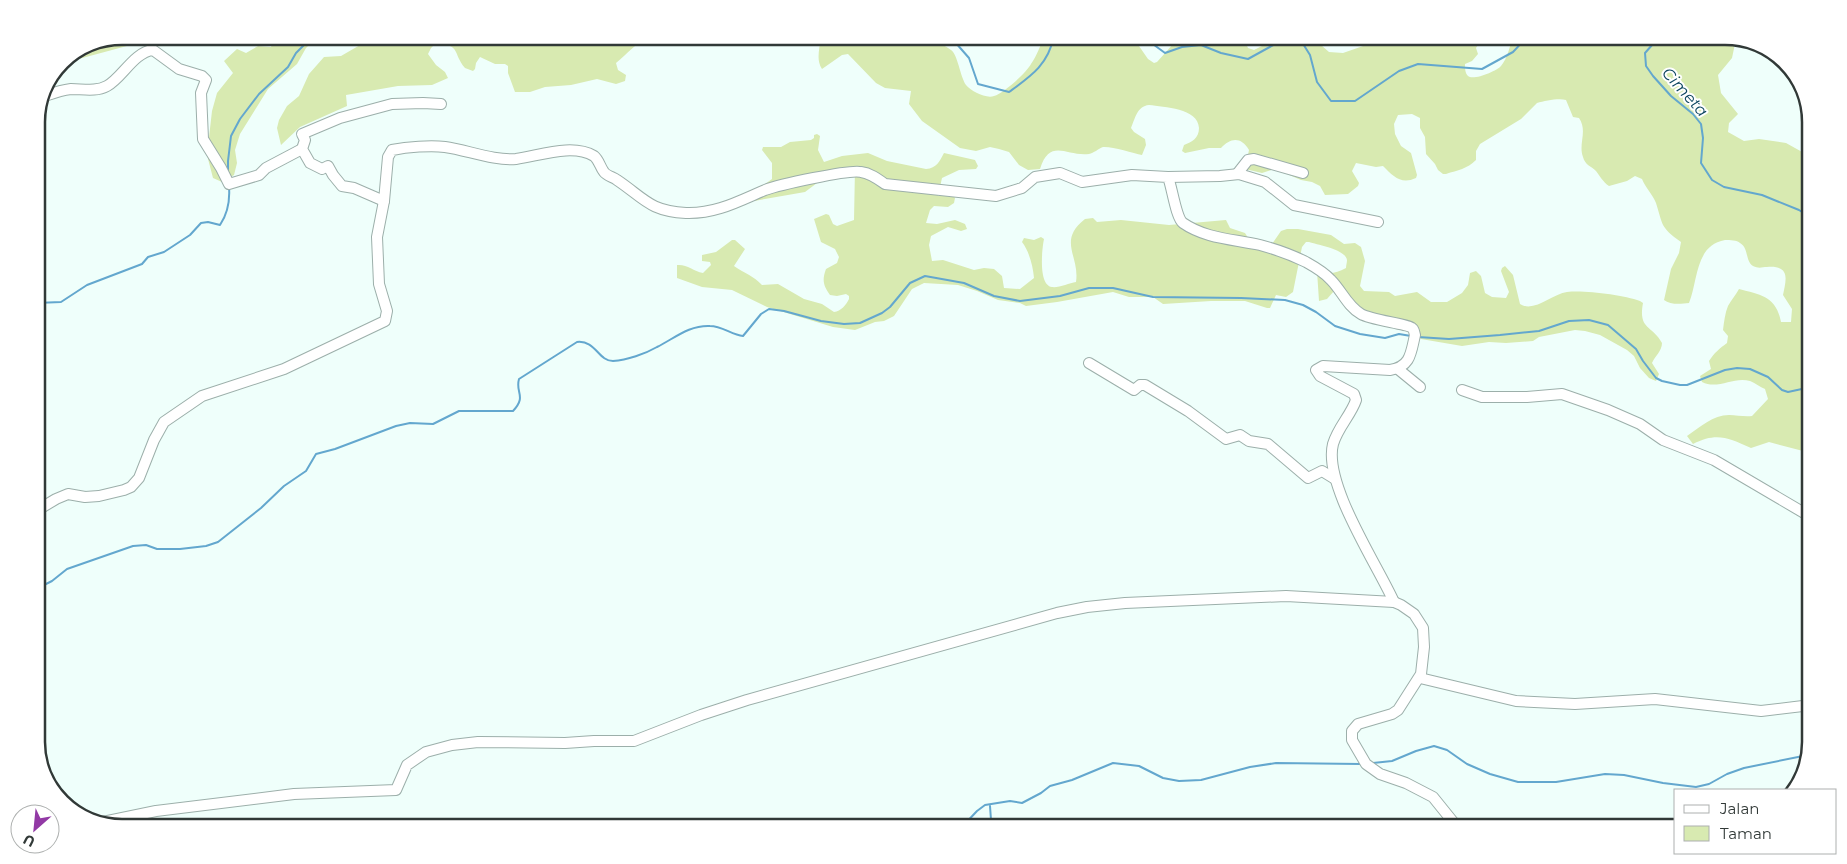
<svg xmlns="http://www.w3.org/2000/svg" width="1847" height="864" viewBox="0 0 1847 864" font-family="Montserrat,sans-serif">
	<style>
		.green { fill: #d8eab1 }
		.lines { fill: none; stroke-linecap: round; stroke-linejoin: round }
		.stream { stroke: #63a7ce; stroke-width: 2 }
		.minor-casing { stroke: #9cafaa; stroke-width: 12 }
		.minor { stroke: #fff; stroke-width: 10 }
		.labels { text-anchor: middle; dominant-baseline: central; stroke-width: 4; stroke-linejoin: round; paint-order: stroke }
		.water-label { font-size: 16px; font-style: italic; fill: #0d4661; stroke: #fff }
		.rim { fill: none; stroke: #313937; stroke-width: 2.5 }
	</style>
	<rect width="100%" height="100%" fill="#effffb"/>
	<!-- green -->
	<g class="green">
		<path d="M122,36H164L60,64L62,61L90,43Z"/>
		<path d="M276,36H335L311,43L306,48L297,64L268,89L240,134L235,150L237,163L234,175L222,182L213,178L207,155L212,111L217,93L233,73L224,61L237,49L246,53L258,46L271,47Z"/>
		<path d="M411,36H651C638,41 627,54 616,63L618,70L626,75L625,81L616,84L597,79L571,85L545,87L530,92H515L508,73V66L505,64H495L480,57L476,63L475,69L473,71L465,68C452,52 462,47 437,42L431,48L428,54L436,65L445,72L448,78L432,85L398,86L346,95L347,106L300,127L281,145L277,128L279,120L287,106L299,96L309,74L324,57L341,56L360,45L378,44Z"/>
		<path d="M820,36H907C921,41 939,40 951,50C958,55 960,76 966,85C971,91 986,99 994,96C1004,93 1026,73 1031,64C1037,56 1040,45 1045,36H1132L1148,59L1154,63L1157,62L1174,43L1177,36H1216L1227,38L1240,36L1244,39L1248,48L1254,50L1264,45L1262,36H1315L1321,45L1329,52L1343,53L1366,45L1392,41L1425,42L1446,36H1493L1481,40L1476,48L1478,54L1472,61L1465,64C1465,68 1465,73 1468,76C1473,81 1497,71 1501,66C1507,59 1511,45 1512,36H1725L1736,39L1732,58L1718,75L1721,93L1738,114L1729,123L1728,132L1744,141L1759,139L1786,143L1804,153L1811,160V451H1803L1769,442L1751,448C1728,438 1717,432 1693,444L1687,436C1700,427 1713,415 1729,415C1737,415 1744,417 1752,416L1768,399L1765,389C1760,387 1755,383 1750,381C1734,376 1718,390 1702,382L1700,376L1711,369L1709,361C1714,353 1720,348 1727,343L1728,336L1723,330C1724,322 1725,313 1728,306C1731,300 1736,295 1739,289C1761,295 1776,296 1781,322H1791L1792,309L1783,295C1786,280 1791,265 1767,267C1762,267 1759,269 1753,266C1745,261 1749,248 1740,243C1737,240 1730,240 1725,240C1695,245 1698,281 1689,303C1681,304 1670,305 1664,300L1671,269L1679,253L1681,242C1660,227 1663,225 1656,203C1653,195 1645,187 1642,179L1635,176L1627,181L1609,186C1603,182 1600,176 1596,171C1591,166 1585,165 1583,157C1578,144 1588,131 1579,118L1573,117L1566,100C1558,98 1545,101 1537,103L1521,119L1480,144L1476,151V160C1467,169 1458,170 1446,174H1443L1438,170L1435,164L1426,154L1425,137L1420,128V118L1412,114L1398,115L1394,124L1395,134L1401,146L1411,153L1417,175L1416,178C1401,185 1393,176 1383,166L1376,167L1356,163L1352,171L1359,183L1358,186L1348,194L1325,195L1320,186L1312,182L1301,180L1280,171L1274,169L1262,173L1245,169L1249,150C1241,136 1230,138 1221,148H1209L1185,153L1182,151L1184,145C1192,142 1199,138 1199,128C1198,108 1164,107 1149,105C1137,106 1135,119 1131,128L1134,132L1145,139L1146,145L1142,155C1133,153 1111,146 1103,147C1098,149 1094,153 1089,154C1067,157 1050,137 1040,169L1028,170L1019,165L1009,152L999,149L990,147L976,151L960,148L922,121L909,104L911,91L885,88L876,83L848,54L842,55L822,69C815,58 821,48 820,36Z"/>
		<path d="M817,134L820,136L818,150L824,162L842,156L868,153L887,161L926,169C937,168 939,162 944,153L975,160L978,166L976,169L959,170L942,178L938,196L953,195L955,198L954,203L948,207L934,206L930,210L926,223L937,224L955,220L965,224L967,229L961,231L948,227L931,236L929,245L932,261L943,260L974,270L984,268L994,269L1002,276L1004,288L1020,289L1034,278C1033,266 1029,251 1022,242L1024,238L1034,240L1041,237L1044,239C1042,249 1038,285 1052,287C1059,288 1069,283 1076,282C1080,256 1057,241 1085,219L1093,218L1097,222L1121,220L1169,225L1226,220L1230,228L1245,233L1250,241L1272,244L1281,231L1287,229H1298L1331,235L1344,244L1355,243L1361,247L1365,261L1360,286L1364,291L1389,292L1395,296L1417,292L1431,302H1447L1462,293L1468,285L1470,273L1476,271L1481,276L1485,293L1492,297L1506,298L1509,292L1501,271L1502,268L1505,266L1513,275L1520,304C1534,313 1552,294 1567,292C1585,290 1623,295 1640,301L1643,303C1638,330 1652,325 1662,343C1662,351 1655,356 1652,363L1659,374L1656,381L1649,378L1640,368L1634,356L1627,350L1600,335L1585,331L1575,330L1539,337L1533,341L1506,343L1489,342L1462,346L1421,339L1416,330L1411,328L1386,327L1334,291L1327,299L1319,301L1317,271C1329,274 1335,274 1346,268C1346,265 1347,263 1347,260C1345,249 1318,245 1309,242H1306L1302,247L1293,292L1286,297L1276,295L1270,308H1267L1245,301H1211L1163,304L1153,297H1129L1113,292L1057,302L1026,306L1020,303L998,300L977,291L958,285L924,283L912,289L894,316L884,321L875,322L855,330L833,327L767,307L732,290L702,287L677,278V265C687,264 693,271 703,273L711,265L710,262L702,261V255L716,252L732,240H735L745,249L734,266C744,273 754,276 762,285L778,284L804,299L822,304L834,312C841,311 846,305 849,299V296L846,294L837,296L830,295C823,285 822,280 826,269L837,263L839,257L835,249L821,242L814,219L826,214L829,215L833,224L837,226L854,220L855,168L841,167L832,178L821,180L805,192L754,201V192L772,179V163L762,150L763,147H781L790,142L811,140L814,138V135Z"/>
		<path d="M44,140L46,190L36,201V144Z"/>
	</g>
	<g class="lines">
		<!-- stream -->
		<g class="stream">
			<path d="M932,36L940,41L955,42L969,58L978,84L1009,92C1031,76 1048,65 1054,36"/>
			<path d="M1142,36L1165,53L1182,47L1201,45L1221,53L1248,59L1286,38L1300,39L1310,55L1317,82L1331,101H1355L1399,71L1418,64L1482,69L1513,52L1528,36"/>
			<path d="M1338,36L1343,41L1356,36"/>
			<path d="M1660,36L1645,53L1646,66L1653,76L1671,96L1693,114L1701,124L1703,138L1701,163L1712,180L1724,187L1762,195L1799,210L1811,218"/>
			<path d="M228,172V161L231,136L240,119L259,94L288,67L296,53L313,36"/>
			<path d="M36,303L61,302L87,285L142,264L148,257L164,252L190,235L201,223L208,222L220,225C228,213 230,200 229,187"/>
			<path d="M1418,337L1449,339L1500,335L1539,331L1569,321L1589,320L1608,325L1636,349L1643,361L1656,378L1662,381L1680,385H1687L1725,370L1737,368L1750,369L1768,377L1782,390L1788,392L1811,387"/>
			<path d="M36,589L52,581L67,569L133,546L146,545L157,549H180L206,546L218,542L261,508L284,486L306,471L316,454L335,449L396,426L410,423L433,424L459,411H513C527,396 515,393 519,379L577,342C596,340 598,361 613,361C627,360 645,354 657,347C675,338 689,325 710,326C722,326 732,335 743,336L761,314L769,309L784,311L821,321L844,324L860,323L882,313L890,307L910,283L925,276L964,283L994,296L1020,301L1060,296L1089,288H1113L1153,297L1241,298L1285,300L1303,305L1316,312L1335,326L1360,334L1385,338L1399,334L1411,336"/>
			<path d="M1373,763L1392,761L1416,751L1434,746L1447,750L1467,764L1490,774L1518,782H1556L1605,774L1624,775L1663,783L1696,787L1709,784L1727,774L1744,768L1808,755"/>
			<path d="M990,806L991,820L994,828"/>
			<path d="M961,828L977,811L985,805L1010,801L1022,803L1041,793L1050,786L1072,780L1113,763L1139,766L1163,778L1179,781L1201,780L1250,767L1276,763L1361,764"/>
		</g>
		<!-- minor casing -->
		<g class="minor-casing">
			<g id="minor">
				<path d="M48,95C56,92 63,90 71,89C83,89 96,92 107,86C122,78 134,52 153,50L179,69L202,76L206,80L201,93L203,139L221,168L229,184L259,175L266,168L302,149"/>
				<path d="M1237,174L1248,160L1254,159L1303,173"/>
				<path d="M1168,177L1220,176L1239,174L1265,182L1294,205L1378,222"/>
				<path d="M384,201L354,188L342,186L333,175L328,166L322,169L310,163L302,149L305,140L302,134L340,118L392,104L423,103L441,104"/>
				<path d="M1089,363L1134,390L1140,385H1145L1188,411L1226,439L1240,435L1249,441L1268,444L1308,478L1322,471L1335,479"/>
				<path d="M1398,369L1420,387"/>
				<path d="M1462,390L1482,397H1527L1562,394L1608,410L1640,424L1663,440L1714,460L1811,517"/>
				<path d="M36,511L56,499L68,494L85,497L99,496L124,490L131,487L139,478L154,440L164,422L202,396L284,369L385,321L387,311L379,284L377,237L384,201L388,157L392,150C407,147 431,145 445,147C467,150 494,161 516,159C539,156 572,143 594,156C599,160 600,167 604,172C607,176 613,177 617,180C644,198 649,211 686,213C716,214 739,201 765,190C778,185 850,169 861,172C870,173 878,179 885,184L996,196L1022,188L1035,177L1060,173L1082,182L1132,175L1168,177C1172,187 1176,218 1183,223C1206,239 1234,239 1260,245C1275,249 1292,255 1306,262C1315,267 1324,272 1331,280C1342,291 1347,306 1361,314C1371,320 1408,324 1412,328C1414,329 1414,332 1415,335C1411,352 1411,367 1390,370L1323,366L1316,370L1320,376L1354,394L1356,400C1351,415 1338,427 1333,444C1323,484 1377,564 1394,602"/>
				<path d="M1420,678L1516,701L1575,704L1655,699L1761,711L1811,705"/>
				<path d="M98,823L156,811L294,794L396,790L407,765L426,752L452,745L478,742L565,743L594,741H634L701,715L747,700L1057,613L1087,607L1125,603L1286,596L1394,602L1401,605L1414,614L1423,628L1424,647L1421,674L1398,710L1392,714L1358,724L1352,731V740L1366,764L1380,774L1406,783L1433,797L1458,828"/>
			</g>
		</g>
		<!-- minor -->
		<use href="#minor" class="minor"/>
	</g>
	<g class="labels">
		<!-- water labels -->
		<g class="water-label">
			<text transform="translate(1685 92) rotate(48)">Cimeta</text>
		</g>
	</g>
	<!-- crop -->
	<path d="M0 0H1847V864H0ZM122 45H1725A77 77 0 0 1 1802 122V742A77 77 0 0 1 1725 819H122A77 77 0 0 1 45 742V122A77 77 0 0 1 122 45Z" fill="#fff" fill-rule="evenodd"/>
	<path class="rim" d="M122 45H1725A77 77 0 0 1 1802 122V742A77 77 0 0 1 1725 819H122A77 77 0 0 1 45 742V122A77 77 0 0 1 122 45Z"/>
	<!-- legend -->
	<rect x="1674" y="789" width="162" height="65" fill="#ffffff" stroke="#adb0af"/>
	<rect x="1684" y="805" width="25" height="8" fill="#ffffff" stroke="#adb0af"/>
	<text x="1720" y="814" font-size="15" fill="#313937">Jalan</text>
	<rect x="1684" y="826" width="25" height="15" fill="#d8eab1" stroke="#adb0af"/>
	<text x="1720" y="839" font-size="15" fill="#313937">Taman</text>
	<!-- north arrow -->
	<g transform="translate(35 829) rotate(207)"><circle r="24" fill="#ffffff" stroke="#adb0af"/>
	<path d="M0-4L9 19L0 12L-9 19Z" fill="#9239a5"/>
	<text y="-8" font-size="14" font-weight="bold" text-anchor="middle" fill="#313937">U</text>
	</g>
</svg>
